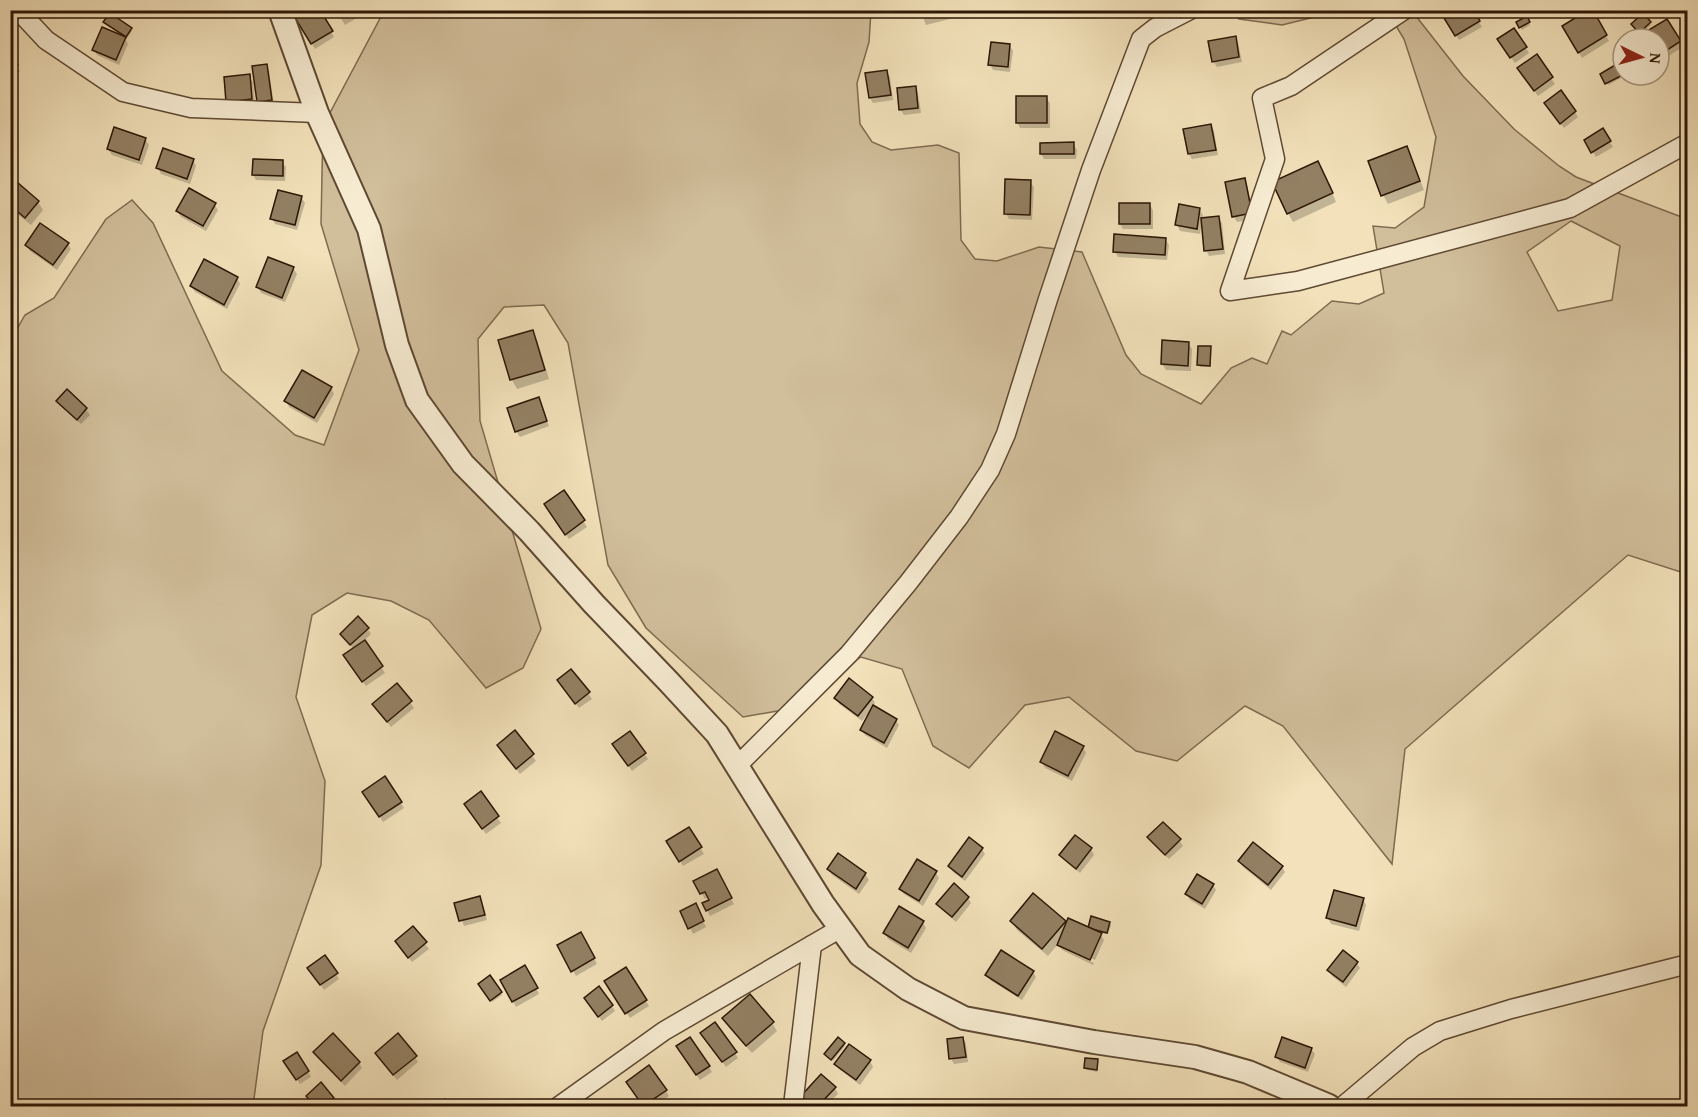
<svg xmlns="http://www.w3.org/2000/svg" width="1698" height="1117" viewBox="0 0 1698 1117" font-family="'Gentium Book Plus',serif">
	<style>
		.green { fill: #d1be9b; stroke: #7f6a50; stroke-width: 1.5; fill-rule: evenodd }
		.shadow { fill: #0003 }
		.building { fill: #938063; stroke: #2d1605; stroke-width: 1.5 }
		.lines { fill: none; stroke-linecap: round; stroke-linejoin: round }
		.minor-casing { stroke: #5e4932; stroke-width: 21 }
		.tertiary-casing { stroke: #5e4932; stroke-width: 26 }
		.minor { stroke: #f7ecd2; stroke-width: 18 }
		.tertiary { stroke: #f7ecd2; stroke-width: 22 }
	</style>
	<rect width="100%" height="100%" fill="#f2e1ba"/>
	<filter id="stains"><feTurbulence type="fractalNoise" baseFrequency=".00333" numOctaves="4"/><feColorMatrix values="0 0 0 0 .2 0 0 0 0 .09 0 0 0 0 .02 0 0 0 .5 -.17"/></filter>
	<radialGradient id="worn" r=".72"><stop offset=".6" stop-color="#630" stop-opacity="0"/><stop offset="1" stop-color="#630" stop-opacity=".3"/></radialGradient>
	<!-- green -->
	<g class="green">
		<path d="M384,11H871L869,42L857,83L860,124L872,142L891,150L938,145L959,153L961,240L975,259L997,261L1039,247L1082,252L1126,355L1141,374L1201,404L1231,368L1252,358L1267,364L1282,331L1291,335L1332,301L1359,304L1384,293L1373,226L1395,228L1424,207L1436,137L1404,39L1387,11H1412L1463,76L1514,129L1559,166L1576,177L1687,219V574L1628,555L1405,749L1392,864L1283,726L1245,706L1177,761L1136,751L1069,697L1025,705L969,768L933,746L902,669L861,657L783,710L743,717L646,628L608,565L568,343L544,305L504,307L478,339L480,421L541,629L523,668L486,688L429,620L391,601L347,593L312,615L296,697L325,781L321,865L263,1031L253,1106H12L10,1099V341L25,315L54,298L106,219L132,200L153,223L222,371L295,435L324,445L359,350L321,224L323,126ZM1571,221L1620,246L1612,300L1558,311L1527,252Z"/>
		<path d="M1230,11H1339L1282,25L1239,19Z"/>
	</g>
	<!-- shadow -->
	<g class="shadow">
		<path d="M319,10L334,37L315,49L297,18Z"/>
		<path d="M336,10H370L345,25Z"/>
		<path d="M920,10H965L966,15L926,25Z"/>
		<path d="M1472,10L1482,27L1459,40L1446,18Z"/>
		<path d="M1591,10L1609,41L1582,58L1564,27Z"/>
		<path d="M1616,10H1630L1620,17Z"/>
		<path d="M1526,18L1530,25L1522,30L1518,23Z"/>
		<path d="M1667,21L1683,47L1665,58L1659,48V39H1653Z"/>
		<path d="M105,22L130,29L132,31L126,40L128,44L119,65L97,55L94,50L124,36Z"/>
		<path d="M1649,23L1651,25L1641,34L1634,27Z"/>
		<path d="M1235,38L1238,43L1242,62L1217,67L1213,61Z"/>
		<path d="M1502,45L1526,48L1529,53L1515,63Z"/>
		<path d="M1010,46L1013,51L1010,72L993,70L990,64Z"/>
		<path d="M1536,57L1555,84L1538,96L1523,74Z"/>
		<path d="M10,60L20,71L10,82Z"/>
		<path d="M266,66L269,71L274,105L258,102Z"/>
		<path d="M1615,67L1621,78L1608,85L1602,74Z"/>
		<path d="M886,71L890,77L893,100L873,103L870,98Z"/>
		<path d="M249,76L253,82L255,104L231,107Z"/>
		<path d="M915,87L918,93L921,113L904,115L900,109Z"/>
		<path d="M1046,98L1050,103V128H1020L1017,122Z"/>
		<path d="M1549,109L1575,112L1578,117L1564,128Z"/>
		<path d="M1211,126L1214,131L1218,155L1192,159L1189,154L1185,130Z"/>
		<path d="M1603,130L1613,147L1596,157L1586,141Z"/>
		<path d="M145,139L149,145L142,165L112,155L108,149Z"/>
		<path d="M1073,144L1077,150L1076,159H1044L1041,154Z"/>
		<path d="M1406,148L1411,157L1424,190L1388,204L1383,195Z"/>
		<path d="M193,160L196,166L190,184L161,174L158,168Z"/>
		<path d="M282,162L286,167L285,181L256,180L253,175Z"/>
		<path d="M1323,171L1336,202L1293,222L1288,213Z"/>
		<path d="M10,178L38,202L43,210L31,225L10,208Z"/>
		<path d="M1244,180L1247,185L1254,219L1237,222L1234,217Z"/>
		<path d="M1030,182L1034,187L1032,220L1009,219L1006,214Z"/>
		<path d="M301,197L305,203L297,230L275,224L272,218Z"/>
		<path d="M214,204L218,210L206,231L181,217L177,211Z"/>
		<path d="M1149,204L1153,210V229H1123L1120,224Z"/>
		<path d="M1199,209L1203,215L1202,219L1218,218L1222,223L1225,254L1209,256L1206,250L1202,221L1200,234L1180,231L1177,225Z"/>
		<path d="M1165,239L1169,245L1167,260L1118,257L1115,252Z"/>
		<path d="M68,244L71,249L57,270L30,251L26,245Z"/>
		<path d="M293,268L297,274L285,302L261,293L258,287Z"/>
		<path d="M237,278L240,284L227,309L195,292L191,286Z"/>
		<path d="M532,331L537,340L549,379L517,389L512,380L500,341Z"/>
		<path d="M1188,343L1192,349L1191,371L1166,370L1162,364Z"/>
		<path d="M1210,348L1211,350V367H1200L1199,365Z"/>
		<path d="M331,388L334,394L317,423L289,407L286,401Z"/>
		<path d="M67,391L86,409L90,415L81,424L61,406L58,401Z"/>
		<path d="M538,399L549,426L520,437L516,431Z"/>
		<path d="M564,492L587,527L569,539L549,510Z"/>
		<path d="M367,628L371,634L364,641L385,673L366,686L348,661L354,650L342,634Z"/>
		<path d="M397,685L414,708L391,727L377,710Z"/>
		<path d="M562,686L588,693L592,699L579,708Z"/>
		<path d="M836,698H872L875,703L873,707L896,720L899,725L887,748L865,735L861,730L872,710L871,709L862,721L839,704Z"/>
		<path d="M515,733L536,761L520,774L502,751Z"/>
		<path d="M630,733L648,759L632,771L617,750Z"/>
		<path d="M1083,747L1086,753L1072,781L1045,768L1042,762Z"/>
		<path d="M385,778L404,808L383,822L364,792Z"/>
		<path d="M481,794L501,823L486,834L469,810Z"/>
		<path d="M689,829L704,854L683,866L668,841Z"/>
		<path d="M1149,837L1179,840L1183,846L1169,859L1152,843Z"/>
		<path d="M982,849L985,854L965,881L953,872L949,866Z"/>
		<path d="M1091,849L1094,855L1080,873L1064,860L1060,855Z"/>
		<path d="M838,855L865,874L869,880L859,894L832,875L829,870Z"/>
		<path d="M917,861L936,873L939,878L923,906L904,894L900,889Z"/>
		<path d="M1239,861L1282,867L1285,872L1271,890L1243,867Z"/>
		<path d="M716,871L734,904L710,916L704,904L711,900L709,897L705,899L695,882Z"/>
		<path d="M1213,885L1216,890L1205,909L1190,900L1187,894Z"/>
		<path d="M479,898L482,903L487,920L464,926L456,904Z"/>
		<path d="M968,898L971,903L956,922L941,909L938,904Z"/>
		<path d="M1363,899L1366,905L1359,931L1331,924L1328,918Z"/>
		<path d="M698,911L706,927L693,934L682,912Z"/>
		<path d="M1012,921L1064,922L1067,926L1089,929L1109,923L1111,925L1108,934L1099,932L1104,940L1095,960L1061,945V948L1094,963L1093,965L1062,950L1058,944L1048,956L1017,930Z"/>
		<path d="M923,923L926,928L911,953L888,939L885,933Z"/>
		<path d="M413,928L429,949L412,962L396,942Z"/>
		<path d="M581,934L597,964L576,976L559,946Z"/>
		<path d="M1357,963L1360,968L1346,987L1332,976L1329,970Z"/>
		<path d="M525,967L539,994L516,1007L502,980Z"/>
		<path d="M625,969L649,1006L630,1018L606,982Z"/>
		<path d="M1033,972L1036,977L1022,1000L990,980L987,975Z"/>
		<path d="M313,974H336L339,979L324,990Z"/>
		<path d="M490,977L502,995L492,1002L480,984Z"/>
		<path d="M589,1004L612,1006L615,1011L602,1021Z"/>
		<path d="M724,1018L772,1023L777,1031L752,1053L729,1027Z"/>
		<path d="M963,1038L966,1044L968,1062L954,1064L951,1058Z"/>
		<path d="M706,1039L735,1053L738,1058L726,1067Z"/>
		<path d="M838,1039L845,1046L833,1061L827,1056Z"/>
		<path d="M1311,1049L1315,1054L1308,1072L1280,1062L1277,1057Z"/>
		<path d="M681,1052L709,1067L712,1072L700,1080Z"/>
		<path d="M315,1053L359,1063L362,1068L345,1086L318,1058Z"/>
		<path d="M415,1057L418,1062L397,1080L380,1059Z"/>
		<path d="M870,1061L873,1067L860,1085L839,1069L836,1064Z"/>
		<path d="M1097,1061L1098,1063L1097,1072L1087,1070L1086,1068Z"/>
		<path d="M288,1067L308,1071L311,1077L300,1084Z"/>
		<path d="M631,1088L666,1091L669,1096L655,1106H644Z"/>
		<path d="M835,1088L838,1094L826,1106H809L802,1097Z"/>
		<path d="M308,1096L333,1098L336,1104L333,1106H315Z"/>
	</g>
	<!-- building -->
	<g class="building">
		<path d="M306,10H320L333,31L311,44L295,18Z"/>
		<path d="M918,10H943L920,16Z"/>
		<path d="M1457,10H1474L1480,21L1455,36L1444,18Z"/>
		<path d="M1588,10H1593L1607,35L1578,53L1562,26Z"/>
		<path d="M110,13L132,28L126,37L103,22Z"/>
		<path d="M1643,13L1651,22L1639,33L1631,24Z"/>
		<path d="M1527,16L1530,22L1519,28L1516,22Z"/>
		<path d="M1667,19L1681,41L1661,54L1659,51V39H1652L1647,31Z"/>
		<path d="M102,27L126,37L116,60L92,50Z"/>
		<path d="M1514,28L1527,47L1510,58L1497,39Z"/>
		<path d="M1236,36L1239,57L1212,62L1208,41Z"/>
		<path d="M991,42L1010,44L1008,67L988,65Z"/>
		<path d="M1537,54L1553,77L1534,91L1517,68Z"/>
		<path d="M10,58L18,65L10,73Z"/>
		<path d="M267,64L272,100L257,102L252,66Z"/>
		<path d="M1615,65L1621,76L1605,84L1600,74Z"/>
		<path d="M887,70L891,95L869,98L865,73Z"/>
		<path d="M250,74L252,99L226,102L224,77Z"/>
		<path d="M916,86L918,108L899,110L897,88Z"/>
		<path d="M1561,90L1576,111L1560,124L1544,103Z"/>
		<rect x="1016" y="96" width="31" height="27"/>
		<path d="M1211,124L1216,150L1188,154L1183,129Z"/>
		<path d="M114,127L146,138L139,160L107,149Z"/>
		<path d="M1603,128L1611,141L1591,153L1584,140Z"/>
		<path d="M1074,142V154H1040V143Z"/>
		<path d="M1407,146L1420,181L1381,196L1368,161Z"/>
		<path d="M163,148L194,159L187,179L156,168Z"/>
		<path d="M253,159L283,160V176L252,175Z"/>
		<path d="M1318,161L1333,193L1287,214L1272,182Z"/>
		<path d="M10,176L39,201L25,218L10,205Z"/>
		<path d="M1245,178L1252,213L1232,217L1225,182Z"/>
		<path d="M1005,179L1031,180L1030,215L1004,214Z"/>
		<path d="M189,188L216,203L203,226L176,211Z"/>
		<path d="M278,190L302,196L295,225L270,219Z"/>
		<rect x="1119" y="203" width="31" height="21"/>
		<path d="M1179,204L1200,208L1197,229L1175,225Z"/>
		<path d="M1219,216L1223,249L1204,251L1201,218Z"/>
		<path d="M40,223L69,243L53,265L25,245Z"/>
		<path d="M1114,234L1166,238L1165,255L1113,252Z"/>
		<path d="M268,257L294,267L282,298L256,287Z"/>
		<path d="M204,259L238,277L224,305L190,286Z"/>
		<path d="M533,330L545,370L510,380L498,340Z"/>
		<path d="M1162,340L1189,342L1188,366L1161,364Z"/>
		<path d="M1198,346H1211L1210,366L1197,365Z"/>
		<path d="M302,370L332,387L314,418L284,401Z"/>
		<path d="M67,389L87,408L77,420L56,401Z"/>
		<path d="M539,397L547,421L515,432L507,408Z"/>
		<path d="M564,490L585,520L565,535L544,504Z"/>
		<path d="M358,616L369,628L350,645L340,634Z"/>
		<path d="M365,640L383,666L362,682L343,655Z"/>
		<path d="M571,669L590,692L575,704L557,680Z"/>
		<path d="M849,678L873,697L858,716L834,698Z"/>
		<path d="M397,683L412,701L387,722L372,704Z"/>
		<path d="M873,705L897,719L884,743L860,730Z"/>
		<path d="M515,730L534,754L516,769L497,745Z"/>
		<path d="M630,731L646,753L628,766L612,744Z"/>
		<path d="M1055,731L1084,746L1068,776L1040,762Z"/>
		<path d="M385,776L402,802L379,817L362,792Z"/>
		<path d="M481,791L499,816L482,829L464,804Z"/>
		<path d="M1163,822L1181,839L1165,855L1147,837Z"/>
		<path d="M689,827L702,847L679,862L666,841Z"/>
		<path d="M1075,835L1092,848L1076,869L1059,855Z"/>
		<path d="M969,837L983,848L962,877L948,866Z"/>
		<path d="M1253,842L1283,866L1268,885L1238,861Z"/>
		<path d="M838,853L866,873L856,889L827,869Z"/>
		<path d="M917,859L937,871L919,901L899,889Z"/>
		<path d="M717,869L732,898L706,911L702,903L709,900L705,892L700,894L693,881Z"/>
		<path d="M1197,874L1214,884L1202,904L1185,894Z"/>
		<path d="M954,883L969,897L952,917L936,904Z"/>
		<path d="M1334,890L1364,898L1356,926L1326,918Z"/>
		<path d="M1033,893L1066,921L1042,949L1010,921Z"/>
		<path d="M480,896L485,915L459,921L454,903Z"/>
		<path d="M696,903L704,921L688,929L680,911Z"/>
		<path d="M899,906L924,921L908,948L883,933Z"/>
		<path d="M1091,916L1110,922L1107,933L1088,928Z"/>
		<path d="M1068,918L1102,933L1090,960L1057,945Z"/>
		<path d="M413,926L427,942L408,958L395,941Z"/>
		<path d="M581,932L595,958L571,972L557,945Z"/>
		<path d="M1001,950L1034,971L1018,996L985,975Z"/>
		<path d="M1343,950L1358,962L1343,982L1327,970Z"/>
		<path d="M325,955L338,973L320,985L307,968Z"/>
		<path d="M525,965L538,988L512,1002L500,980Z"/>
		<path d="M626,967L647,1000L625,1014L604,981Z"/>
		<path d="M490,975L502,992L490,1001L478,984Z"/>
		<path d="M599,986L613,1005L598,1017L584,998Z"/>
		<path d="M750,994L774,1022L746,1046L722,1018Z"/>
		<path d="M715,1022L737,1052L722,1062L700,1033Z"/>
		<path d="M333,1033L360,1062L341,1081L313,1052Z"/>
		<path d="M398,1033L417,1056L393,1075L375,1053Z"/>
		<path d="M690,1037L710,1066L696,1075L676,1046Z"/>
		<path d="M838,1037L845,1043L831,1060L824,1054Z"/>
		<path d="M963,1037L966,1057L949,1059L947,1039Z"/>
		<path d="M1282,1037L1312,1048L1305,1068L1275,1057Z"/>
		<path d="M849,1044L871,1060L856,1080L834,1064Z"/>
		<path d="M297,1052L309,1071L296,1080L283,1061Z"/>
		<path d="M1085,1058L1098,1059L1097,1070L1084,1068Z"/>
		<path d="M649,1065L667,1090L643,1106L626,1082Z"/>
		<path d="M821,1074L836,1087L818,1106H810L800,1097Z"/>
		<path d="M321,1082L334,1098L324,1106H315L306,1096Z"/>
		<path d="M445,1099L452,1106H436Z"/>
	</g>
	<g class="lines">
		<!-- minor casing -->
		<g class="minor-casing">
			<g id="minor">
				<path d="M18,10L46,40L123,92L191,108L317,113"/>
				<path d="M1404,10L1291,86L1262,98L1275,159L1230,291L1298,281L1570,208L1688,143"/>
				<path d="M737,766L849,654L908,583L959,517L990,470L1006,434L1048,299L1091,170L1141,39L1155,28L1190,10"/>
				<path d="M559,1106L664,1031L841,928"/>
				<path d="M793,1106L812,945"/>
				<path d="M1343,1106L1413,1047L1440,1031L1511,1009L1688,964"/>
			</g>
		</g>
		<!-- tertiary casing -->
		<g class="tertiary-casing">
			<path id="tertiary" d="M280,10L317,113L369,229L397,345L417,400L463,464L529,531L594,604L668,681L717,734L823,904L860,955L908,989L964,1018L1094,1042L1195,1057L1248,1072L1329,1106"/>
		</g>
		<!-- minor -->
		<use href="#minor" class="minor"/>
		<!-- tertiary -->
		<use href="#tertiary" class="tertiary"/>
	</g>
	<!-- margin -->
	<rect width="1698" height="1117" fill="none" stroke="#f2e1ba" stroke-width="36"/>
	<rect x="12" y="12" width="1674" height="1093" fill="none" stroke="#2d1605" stroke-width="3"/>
	<rect x="18" y="18" width="1662" height="1081" fill="none" stroke="#2d1605" stroke-width="1.5"/>
	<!-- north arrow -->
	<g transform="translate(1641 57) rotate(95)"><circle r="28" fill="#f7ecd2" stroke="#a69680" stroke-width="1.5"/>
	<path d="M0-4.5L10 22L0 15L-10 22Z" fill="#8f2418"/>
	<text y="-9" font-size="16" font-weight="bold" text-anchor="middle" fill="#2d1605">N</text>
	</g>
	<rect width="100%" height="100%" filter="url(#stains)"/>
	<rect width="100%" height="100%" fill="url(#worn)"/>
</svg>
